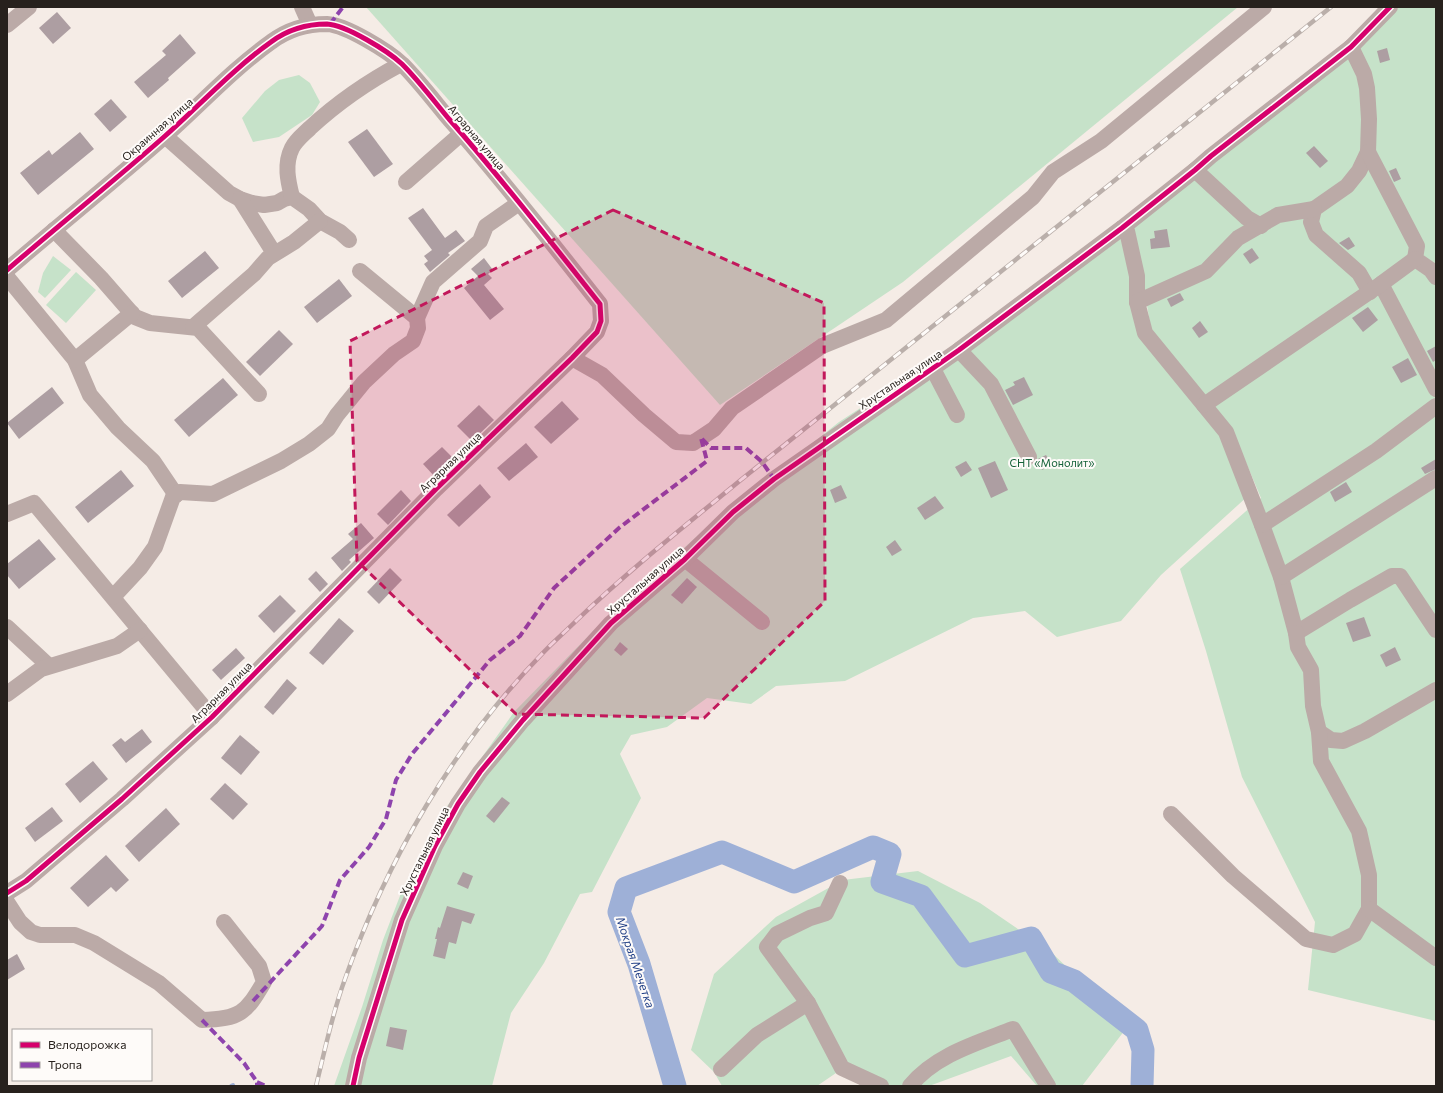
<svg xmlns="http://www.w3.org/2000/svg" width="1443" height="1093" viewBox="0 0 1443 1093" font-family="Commissioner,sans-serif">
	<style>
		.green { fill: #c6e2c9 }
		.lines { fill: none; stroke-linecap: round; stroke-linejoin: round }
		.stream { stroke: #9eb0d7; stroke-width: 4 }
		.river { stroke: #9eb0d7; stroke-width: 23 }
		.building { fill: #ad9ea2 }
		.minor { stroke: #bbaaa7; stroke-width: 16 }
		.rail-casing { stroke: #baafaa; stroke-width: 4.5 }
		.rail { stroke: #fefbf9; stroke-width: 3; stroke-dasharray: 9; stroke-linecap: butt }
		.quiet { stroke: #8e44ad; stroke-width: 4; stroke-dasharray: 8 4; stroke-linecap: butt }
		.cycleway-casing { stroke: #fefbf9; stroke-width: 8 }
		.cycleway { stroke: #d6006c; stroke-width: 5 }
		.marked { fill: #c2185b; fill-opacity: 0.2; stroke: #c2185b; stroke-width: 3; stroke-dasharray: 8 5; stroke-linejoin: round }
		.labels { text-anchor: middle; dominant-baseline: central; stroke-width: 4; stroke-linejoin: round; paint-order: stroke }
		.street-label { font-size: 11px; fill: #27211d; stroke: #fefbf9 }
		.park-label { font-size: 11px; fill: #156239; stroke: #fefbf9 }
		.water-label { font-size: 12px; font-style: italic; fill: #203f86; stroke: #fefbf9 }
	</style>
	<rect width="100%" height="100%" fill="#f5ece6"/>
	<!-- green -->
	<g class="green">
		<path d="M366,7H1238L903,282L720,405Z"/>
		<path d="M1399,7H1436V1021L1308,990L1315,922L1242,777L1206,651L1180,569L1261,498L1236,439L1151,329L1133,224L1340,62Z"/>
		<path d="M299,75L310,83L320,102L312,115L279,137L253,142L242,118L265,91L279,80Z"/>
		<path d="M1126,235L1142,333L1223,433L1249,495L1161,575L1121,621L1057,637L1025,611L973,618L845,681L776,686L751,704L707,698L667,727L631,735L620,754L641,798L592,892L580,894L544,963L511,1013L492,1086H334L362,1007L383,940L403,888L443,812L514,712L602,622L706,528L839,422Z"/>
		<path d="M53,256L71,270L45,298L38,292L43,273Z"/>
		<path d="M76,272L96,290L66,323L46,305Z"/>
		<path d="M918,871L980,903L1050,951L1128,1026L1082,1086H1037L1011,1056L929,1086H868L836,1073L817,1086H722L714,1072L691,1050L714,974L776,917L843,880Z"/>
	</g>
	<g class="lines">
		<!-- stream -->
		<path class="stream" d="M231,1086L233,1085"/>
		<!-- river -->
		<path class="river" d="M675,1086L639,964L619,912L626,888L722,852L794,882L873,847L890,854L882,882L921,896L965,956L1031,938L1051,972L1074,981L1137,1030L1143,1050L1142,1086"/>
	</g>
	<!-- building -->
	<g class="building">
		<path d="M57,12L71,28L53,44L39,28Z"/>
		<path d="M180,34L196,53L168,78L169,80L148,98L134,82L166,55L162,51Z"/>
		<path d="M1387,48L1390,60L1380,63L1377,51Z"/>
		<path d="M111,99L127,117L110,132L94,114Z"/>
		<path d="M367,129L393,164L374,177L348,142Z"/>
		<path d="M80,132L94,149L38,195L20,173L49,150L52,155Z"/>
		<path d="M1314,146L1328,161L1320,168L1306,153Z"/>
		<path d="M1396,168L1401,179L1394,182L1389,171Z"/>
		<path d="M423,208L445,238L456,230L465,241L448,253L450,255L430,272L424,264L428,261L424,256L432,250L408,218Z"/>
		<path d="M1167,229L1170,247L1151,249L1150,239L1155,238L1154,231Z"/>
		<path d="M1349,237L1355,246L1348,250L1339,243Z"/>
		<path d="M1252,248L1259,258L1250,264L1243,254Z"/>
		<path d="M205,251L219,268L182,298L168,281Z"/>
		<path d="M484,258L493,270L488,274L492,278L484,285L504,309L490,320L464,288L478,276L471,269Z"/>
		<path d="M339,279L352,296L317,323L304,307Z"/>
		<path d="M1180,293L1184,300L1171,307L1167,299Z"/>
		<path d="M1368,307L1378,320L1363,332L1352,318Z"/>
		<path d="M1200,321L1208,332L1199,338L1192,328Z"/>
		<path d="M279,330L293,344L260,376L246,362Z"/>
		<path d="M1436,346V360L1433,362L1427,351Z"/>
		<path d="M1408,358L1417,375L1401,383L1392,367Z"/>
		<path d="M1024,377L1033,395L1013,405L1005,390L1015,385L1013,382Z"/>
		<path d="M223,378L238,395L189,437L174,420Z"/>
		<path d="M52,387L64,403L19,439L7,423Z"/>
		<path d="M562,401L579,419L551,444L534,427Z"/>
		<path d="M479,405L494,420L472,441L457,426Z"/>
		<path d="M526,443L538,457L509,481L497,468Z"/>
		<path d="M442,447L454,459L435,477L423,464Z"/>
		<path d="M1046,455L1052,465L1042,470L1038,461V459Z"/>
		<path d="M1436,459V469L1425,474L1421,468Z"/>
		<path d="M966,461L972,470L961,477L955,467Z"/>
		<path d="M995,461L1008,490L991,498L978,468Z"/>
		<path d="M121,470L134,486L88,523L75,507Z"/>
		<path d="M1346,482L1352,492L1335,502L1330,492Z"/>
		<path d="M480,484L491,497L459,527L447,515Z"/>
		<path d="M841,485L847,498L835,503L830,490Z"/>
		<path d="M401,490L411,501L388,525L377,514Z"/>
		<path d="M935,496L944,508L925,520L917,508Z"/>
		<path d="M361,523L374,538L349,560L351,562L342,571L331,558L353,539L348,534Z"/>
		<path d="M39,539L56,559L19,589L7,575V564Z"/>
		<path d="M895,540L902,550L892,556L886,547Z"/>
		<path d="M390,568L402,580L379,604L367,592Z"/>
		<path d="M316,571L328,584L320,592L308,579Z"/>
		<path d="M687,578L697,587L682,604L671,595Z"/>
		<path d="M280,595L296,611L274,633L258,616Z"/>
		<path d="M1364,617L1371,636L1353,642L1346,623Z"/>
		<path d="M339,618L354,631L323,665L309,653Z"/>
		<path d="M620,642L628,649L621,656L614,650Z"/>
		<path d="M1395,647L1401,660L1386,667L1380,655Z"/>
		<path d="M236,648L245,658L221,680L212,670Z"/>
		<path d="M287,679L297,688L273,715L264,707Z"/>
		<path d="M142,729L152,742L126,763L112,745L121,738L125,742Z"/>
		<path d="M240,735L260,752L241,775L221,758Z"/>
		<path d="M93,761L108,779L80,803L65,784Z"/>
		<path d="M225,783L248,804L233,820L210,799Z"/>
		<path d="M502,797L510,803L494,823L486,816Z"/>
		<path d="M52,807L63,821L35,842L25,828Z"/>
		<path d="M166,808L180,824L139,862L125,846Z"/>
		<path d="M106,855L129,880L116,892L111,887L88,907L70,888Z"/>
		<path d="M463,872L473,876L468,889L457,884Z"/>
		<path d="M447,906L475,914L471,924L462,921L456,944L449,942L445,959L433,956L437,939H435L438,927L440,928Z"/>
		<path d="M17,954L25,969L7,980V960Z"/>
		<path d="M390,1027L407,1030L403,1050L386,1046Z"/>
	</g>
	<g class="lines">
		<!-- minor -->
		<g class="minor">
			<path d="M302,7L310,25"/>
			<path d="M7,25L29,7"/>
			<path d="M1351,47L1364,74L1367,88L1369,119L1368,152L1359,171L1347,186L1314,209L1311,222L1316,235L1359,273L1370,292"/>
			<path d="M165,136L229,193L240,199L252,203L264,205L277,203L284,199L292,197L309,209L320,221L340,232L349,240"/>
			<path d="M1368,152L1417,246L1415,259L1431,270L1436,277"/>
			<path d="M1195,170L1247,218L1261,226"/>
			<path d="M406,182L462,133"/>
			<path d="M292,197C288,181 284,164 292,148C296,140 304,134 310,128C337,103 369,81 401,64"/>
			<path d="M240,199L274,253"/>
			<path d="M1122,228L1127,231L1137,276V302L1145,333L1226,432L1262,525L1281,577L1296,633L1350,600L1392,576H1400L1436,630"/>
			<path d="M54,230L101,278L135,317L150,323L198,328L259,394"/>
			<path d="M7,270C59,225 113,182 165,136C199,106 233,69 271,42C287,30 307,24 327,24C346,25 388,51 402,64C419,81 434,101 449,119C502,179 551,242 600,304L601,321L597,332L572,358L436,489L212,717L122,799L26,881L7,893"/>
			<path d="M7,277L75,360L90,395L118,428L153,461L176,495"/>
			<path d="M1381,284L1436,389"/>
			<path d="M1137,302L1206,271L1238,238L1278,215L1314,209"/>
			<path d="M417,318L433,282L480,241L486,226L519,203"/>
			<path d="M193,327L254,274L268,258L294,242L320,221"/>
			<path d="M959,350L991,384L1029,457"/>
			<path d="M572,358L602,375L644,415L676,442L693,443L714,429L732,408L822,346L886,320L1033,197L1053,172L1101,141L1264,7"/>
			<path d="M75,360L132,313"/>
			<path d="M933,369L957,415"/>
			<path d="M1204,405L1381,284L1415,259"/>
			<path d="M7,514L34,503L212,717"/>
			<path d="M1262,525L1376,451L1436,406"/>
			<path d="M685,559L762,622"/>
			<path d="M1281,577L1436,478"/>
			<path d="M113,597L140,568L155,547L173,497L180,492L213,494L281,461L309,444L328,429L337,415L364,382L394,354L413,341L418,328L417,318L360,271"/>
			<path d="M7,627L49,666"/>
			<path d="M7,694L41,669L117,646L140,630"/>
			<path d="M1319,732L1331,740L1343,741L1365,731L1436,690"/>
			<path d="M1171,814L1233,876L1306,939L1333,945L1355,934L1369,909V875L1359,831L1321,761L1319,732L1313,706L1311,670L1298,647L1296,633"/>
			<path d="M7,902L20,922L31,932L40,935H75L94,943L159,983L202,1020C240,1019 246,1013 264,982L259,966L224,922"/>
			<path d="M1369,909L1436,958"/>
			<path d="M808,1003L767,947L777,934L810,918L826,913L840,883"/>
			<path d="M721,1069L757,1035L808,1003L842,1068L881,1086"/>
			<path d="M353,1086L359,1058L402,920L435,846L458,804L480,772L523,720L611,623L685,559L733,512L774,479L959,350L1122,228L1195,170L1211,156L1351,47L1390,7"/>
			<path d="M910,1086C935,1055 977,1043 1013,1029L1048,1086"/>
		</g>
		<!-- rail casing -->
		<g class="rail-casing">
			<path id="rail" d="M316,1086C325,1050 332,1014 345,979C387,860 453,746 541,655C552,643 565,632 577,620C629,570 686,525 742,479L1331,7"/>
		</g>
		<!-- rail -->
		<use href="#rail" class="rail"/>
		<!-- quiet -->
		<g class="quiet">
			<path d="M330,24L343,7"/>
			<path d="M702,439L711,448H746L762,462L774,479"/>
			<path d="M253,1001L322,926L340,880L369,847L386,819L396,780L412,754L490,660L520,636L554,588L619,528L707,461L701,438"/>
			<path d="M202,1020L244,1063L257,1082V1086"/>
			<path d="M257,1082L266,1086"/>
		</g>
		<!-- cycleway casing -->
		<g class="cycleway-casing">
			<g id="cycleway">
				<path d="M7,270C59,225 113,182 165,136C199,106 233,69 271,42C287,30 307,24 327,24C346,25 388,51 402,64C419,81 434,101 449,119C502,179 551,242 600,304L601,321L597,332L572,358L436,489L212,717L122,799L26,881L7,893"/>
				<path d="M353,1086L359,1058L402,920L435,846L458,804L480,772L523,720L611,623L685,559L733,512L774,479L959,350L1122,228L1195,170L1211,156L1351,47L1390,7"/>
			</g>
		</g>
		<!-- cycleway -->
		<use href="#cycleway" class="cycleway"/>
	</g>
	<!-- marked area -->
	<path class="marked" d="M613,210L824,303L825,601L704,718L516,714L357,561L350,341Z"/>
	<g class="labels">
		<!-- street labels -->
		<g class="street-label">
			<text transform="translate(157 129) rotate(-41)">Окраинная улица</text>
			<text transform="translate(477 137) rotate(50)">Аграрная улица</text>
			<text transform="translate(900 379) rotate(-34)">Хрустальная улица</text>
			<text transform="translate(450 462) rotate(-44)">Аграрная улица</text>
			<text transform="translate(645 580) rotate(-41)">Хрустальная улица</text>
			<text transform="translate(221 692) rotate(-45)">Аграрная улица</text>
			<text transform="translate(424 851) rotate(-64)">Хрустальная улица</text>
		</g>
		<!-- park labels -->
		<g class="park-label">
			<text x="1052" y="462">СНТ «Монолит»</text>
		</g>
		<!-- water labels -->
		<g class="water-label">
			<text transform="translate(636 962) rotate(71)">Мокрая Мечетка</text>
		</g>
	</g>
	<!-- border -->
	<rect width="1443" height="1093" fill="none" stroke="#27211d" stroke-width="16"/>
	<!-- legend -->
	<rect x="12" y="1029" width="140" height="52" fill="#fefbf9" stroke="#a8a4a1"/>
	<rect x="20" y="1042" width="20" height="6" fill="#d6006c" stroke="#a8a4a1"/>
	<text x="48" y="1049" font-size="12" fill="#27211d">Велодорожка</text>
	<rect x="20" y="1062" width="20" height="6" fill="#8e44ad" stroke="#a8a4a1"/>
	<text x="48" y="1069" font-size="12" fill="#27211d">Тропа</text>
</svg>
